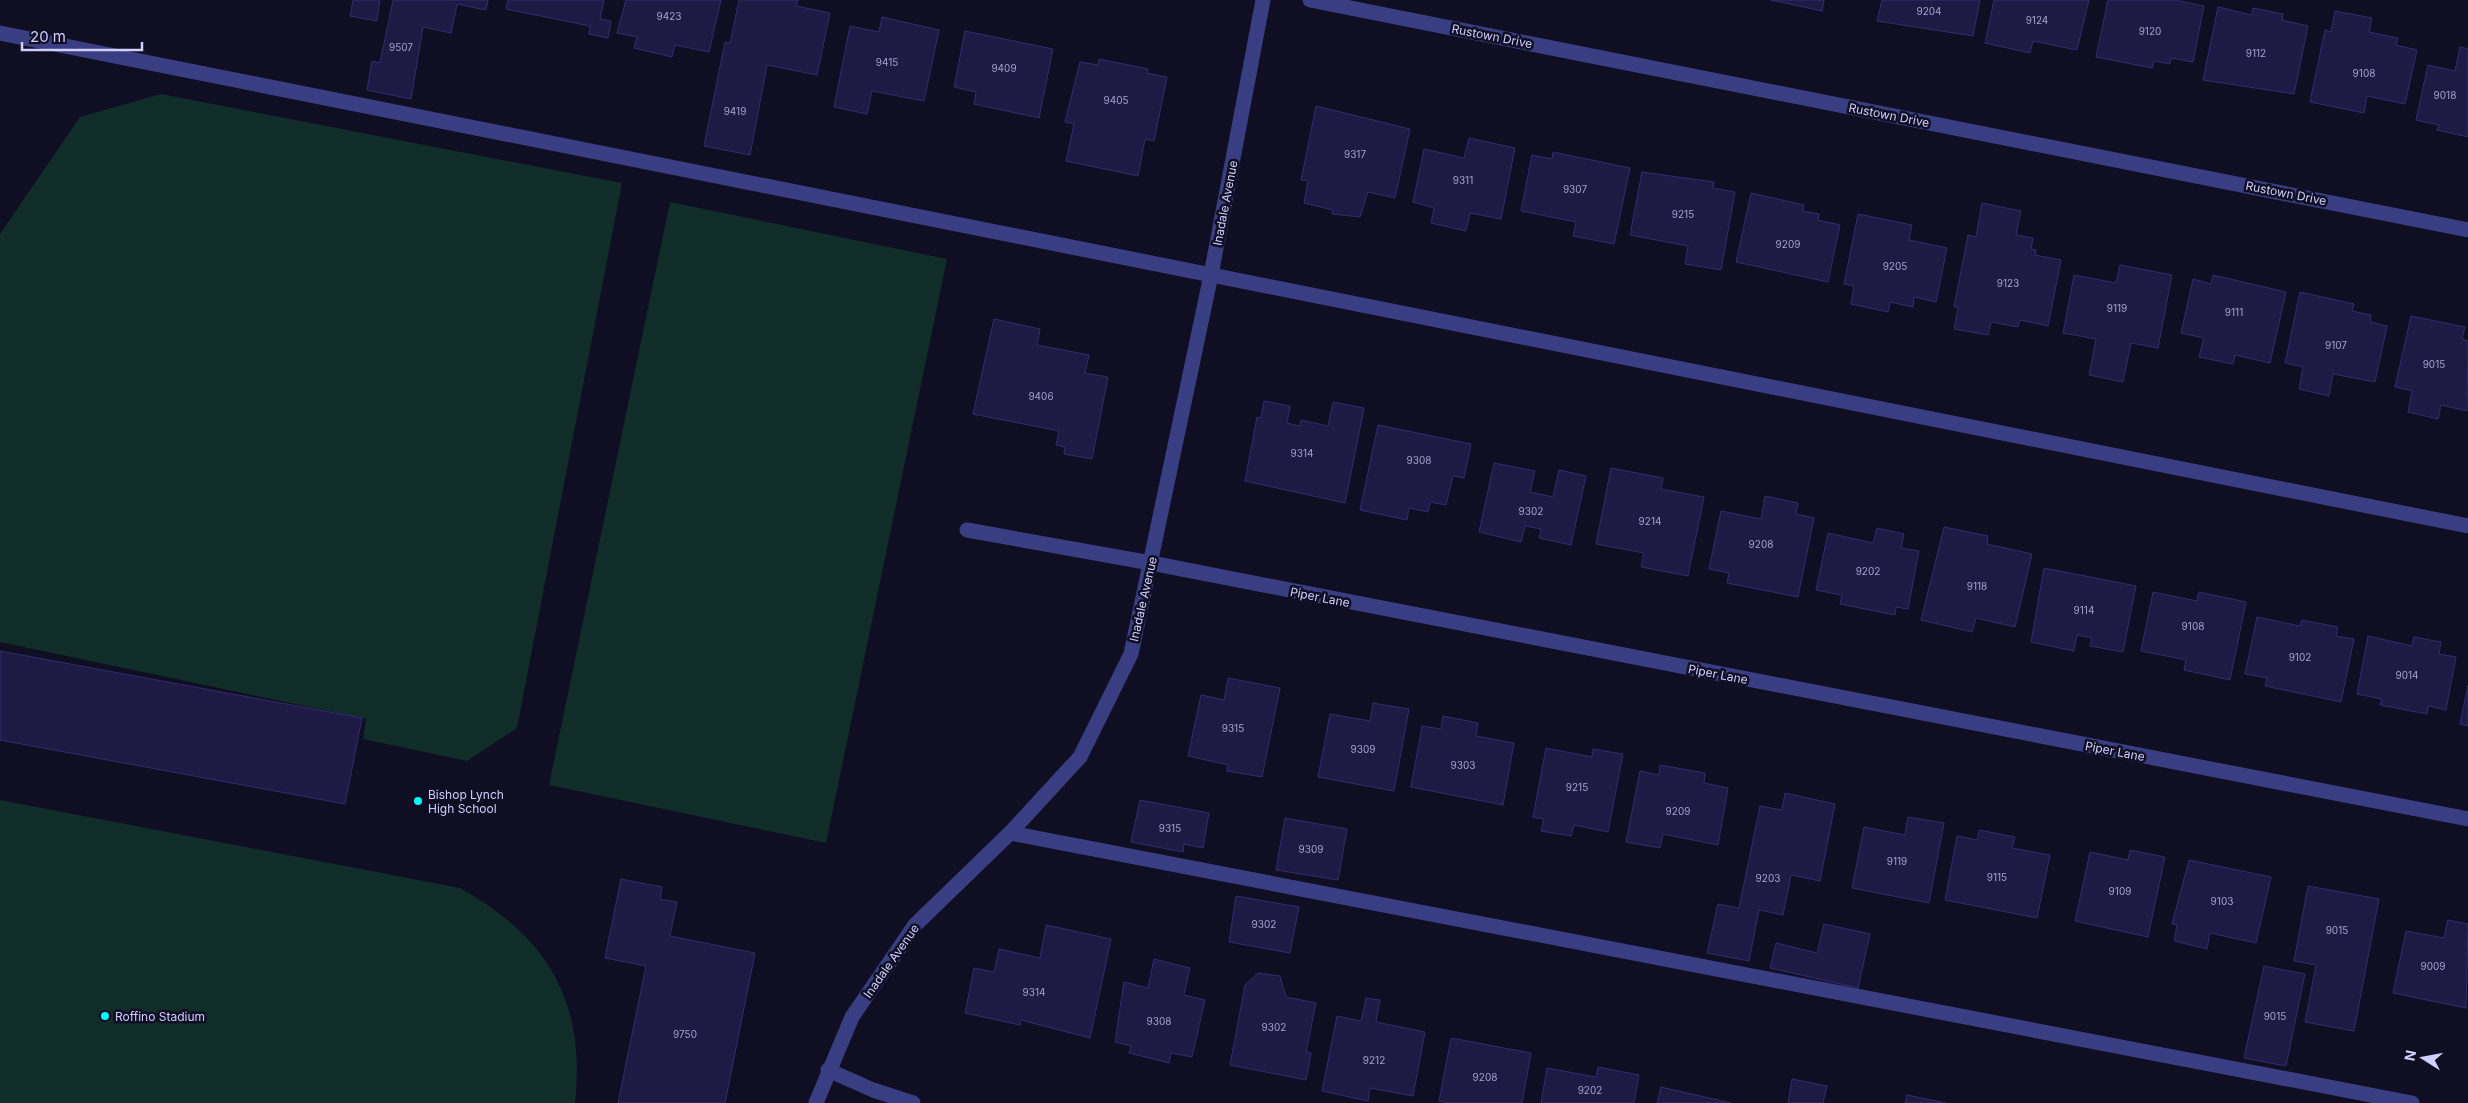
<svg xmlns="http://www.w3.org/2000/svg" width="2468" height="1103" viewBox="0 0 2468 1103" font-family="Inter,sans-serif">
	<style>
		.green { fill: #112d29 }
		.building { fill: #1e1a44; stroke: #322c70 }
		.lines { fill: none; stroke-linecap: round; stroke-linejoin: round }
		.lane { stroke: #393e82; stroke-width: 15 }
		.street { stroke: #393e82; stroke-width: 15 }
		.poi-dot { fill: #00faf8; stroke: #0f0e23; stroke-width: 2 }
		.labels { text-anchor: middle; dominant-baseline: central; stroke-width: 5; stroke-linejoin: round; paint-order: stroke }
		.number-label { font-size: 10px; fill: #a4a2d0 }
		.street-label { font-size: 12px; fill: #d0cfff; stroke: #0f0e23 }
		.poi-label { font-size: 12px; fill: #d0cfff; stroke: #0f0e23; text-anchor: start }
	</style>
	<rect width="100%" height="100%" fill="#0f0e23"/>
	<!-- green -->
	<g class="green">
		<path d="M161,94L622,183L517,728L467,761L363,739L366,719L0,642V234L80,117Z"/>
		<path d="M670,202L947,259L826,843L549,785Z"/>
		<path d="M0,800L460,888C548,937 586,1002 575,1103H0Z"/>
	</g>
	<!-- building -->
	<g class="building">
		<path d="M353,0H380L377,21L350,16Z"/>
		<path d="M393,0H488L486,10L457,4L451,33L423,27L411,99L367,90L372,61L380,63Z"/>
		<path d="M508,0H604L600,19L611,21L608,38L589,34L590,26L506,9Z"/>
		<path d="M626,0H721L709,52L675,45L672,57L634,48L637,37L617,33Z"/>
		<path d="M739,0H798L796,6L830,13L817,75L767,65L750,155L704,146L725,42L730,43Z"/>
		<path d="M1771,0H1824L1822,11Z"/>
		<path d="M1882,0H1980L1973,36L1877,21Z"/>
		<path d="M1994,0H2089L2077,50L2033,41L2030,53L1985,43Z"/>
		<path d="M2108,0H2175L2204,6L2193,62L2171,58L2170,64L2154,61L2152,68L2096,57Z"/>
		<path d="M2218,7L2252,15L2253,8L2283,14L2282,20L2308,26L2294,94L2203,80Z"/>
		<path d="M2335,11L2372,18L2369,32L2398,38L2396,45L2417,50L2405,104L2367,96L2364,113L2310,102L2325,30L2331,32Z"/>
		<path d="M882,17L939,30L924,101L872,91L867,114L834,107L850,26L879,32Z"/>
		<path d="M965,31L1053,49L1039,118L974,104L976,92L954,87Z"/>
		<path d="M2460,47L2468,49V137L2437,130L2439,125L2416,120L2428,65L2455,71Z"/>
		<path d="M1099,59L1148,69L1147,73L1167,77L1154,141L1145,139L1138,176L1066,161L1074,124L1065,122L1080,62L1098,65Z"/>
		<path d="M1316,106L1410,129L1395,198L1368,192L1360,217L1332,214L1333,210L1304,203L1308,181L1301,180Z"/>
		<path d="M1469,138L1515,148L1501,219L1470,213L1466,231L1431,223L1434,208L1413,202L1424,149L1464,158Z"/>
		<path d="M1553,152L1630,168L1614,244L1573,236L1576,222L1521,211L1532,155L1552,159Z"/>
		<path d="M1642,172L1714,182L1713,188L1735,192L1721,270L1685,264L1688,246L1630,235Z"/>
		<path d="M1751,193L1804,205L1803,211L1819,214L1818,220L1840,225L1828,282L1736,262Z"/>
		<path d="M1982,203L2021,211L2016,235L2033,238L2031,249L2036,250L2035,255L2061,260L2048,326L2020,320L2018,327L1991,322L1988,335L1954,329L1958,308L1954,307L1968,235L1976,237Z"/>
		<path d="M1858,214L1912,225L1909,240L1947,248L1936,302L1914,297L1913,307L1890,302L1888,312L1851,304L1854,286L1844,284Z"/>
		<path d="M2120,265L2172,275L2158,348L2131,343L2123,382L2089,375L2096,339L2063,333L2074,275L2116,283Z"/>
		<path d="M2213,275L2286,292L2270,363L2235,355L2233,364L2199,357L2204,338L2181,333L2193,279L2211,284Z"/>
		<path d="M2300,292L2354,304L2352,311L2371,315L2370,322L2387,326L2375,382L2333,374L2329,396L2299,389L2303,367L2285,363Z"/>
		<path d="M2411,316L2465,327L2462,339L2468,341L2467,411L2441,405L2438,419L2408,412L2412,391L2395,387Z"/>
		<path d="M994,319L1040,329L1037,345L1089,355L1085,373L1108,377L1092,459L1064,454L1065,447L1056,445L1059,431L973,414Z"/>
		<path d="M1264,401L1290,406L1287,423L1300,426L1301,420L1328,426L1333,402L1364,408L1345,503L1245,481L1257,417L1261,418Z"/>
		<path d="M1378,425L1471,444L1464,478L1453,476L1446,505L1430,502L1428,512L1409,508L1407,520L1360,510Z"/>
		<path d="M1494,463L1535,471L1530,492L1553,497L1559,470L1586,476L1571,545L1539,538L1541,529L1525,526L1521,542L1479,532Z"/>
		<path d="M1611,468L1663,478L1661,489L1704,497L1688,576L1641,567L1644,553L1596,544Z"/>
		<path d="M1765,496L1798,503L1796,514L1814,518L1798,597L1727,583L1729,573L1709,569L1721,511L1761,519Z"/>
		<path d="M1944,527L1988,536L1987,544L2032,554L2015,627L1976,618L1972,632L1921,620Z"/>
		<path d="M1877,528L1904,534L1901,548L1919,551L1908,609L1896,607L1895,615L1840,604L1842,595L1816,590L1828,533L1873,543Z"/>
		<path d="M2044,568L2136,586L2123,652L2090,646L2092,638L2077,635L2074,651L2031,642Z"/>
		<path d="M2153,592L2197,601L2199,592L2246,602L2230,680L2184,670L2186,660L2141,651Z"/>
		<path d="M2257,617L2300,626L2302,620L2338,627L2336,636L2354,639L2341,702L2265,686L2267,678L2245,674Z"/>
		<path d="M2368,636L2412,646L2414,637L2441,642L2439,654L2456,657L2446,710L2428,706L2427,714L2380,705L2382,699L2357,694Z"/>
		<path d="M0,651L362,718L345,804L0,740Z"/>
		<path d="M1228,678L1280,688L1262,777L1227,771L1228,765L1188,756L1201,695L1224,700Z"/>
		<path d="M2468,685V726L2460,724Z"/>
		<path d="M1373,703L1409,709L1394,791L1318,777L1330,714L1370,721Z"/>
		<path d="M1443,716L1478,723L1476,736L1514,743L1503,805L1411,787L1422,726L1441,729Z"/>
		<path d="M1546,748L1592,757L1593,749L1623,754L1608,832L1574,825L1571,836L1541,831L1544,819L1533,817Z"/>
		<path d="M1660,765L1705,773L1704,783L1728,788L1718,845L1663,834L1660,848L1626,842L1640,771L1659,775Z"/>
		<path d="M1785,793L1835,804L1820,881L1791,875L1783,915L1759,910L1749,961L1707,953L1718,904L1739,908L1760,806L1782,810Z"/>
		<path d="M1140,800L1209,813L1203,848L1184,844L1183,852L1131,842Z"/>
		<path d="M1908,817L1944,823L1929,903L1852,888L1864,827L1905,835Z"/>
		<path d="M1285,818L1347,829L1338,880L1276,870Z"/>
		<path d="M1979,830L2015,837L2012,848L2050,855L2037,918L1945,900L1957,836L1977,840Z"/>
		<path d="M2130,850L2165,857L2148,937L2075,921L2090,852L2128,860Z"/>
		<path d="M2189,860L2271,877L2256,943L2210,933L2207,949L2174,941L2177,925L2172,924Z"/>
		<path d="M621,879L662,887L660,899L677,902L670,936L755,953L725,1103H618L646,966L605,958Z"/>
		<path d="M2308,886L2379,899L2354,1031L2305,1022L2316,965L2294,961Z"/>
		<path d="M1236,896L1299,907L1290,953L1229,942Z"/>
		<path d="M2448,920L2468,924L2466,1008L2393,993L2406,931L2444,938Z"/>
		<path d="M1824,924L1870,934L1858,988L1770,968L1776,943L1817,953Z"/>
		<path d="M1046,925L1111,939L1090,1038L1021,1020L1020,1025L965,1013L974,968L994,972L999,949L1040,958Z"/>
		<path d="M1154,959L1190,968L1184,995L1205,1000L1192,1057L1171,1053L1169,1063L1129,1053L1131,1046L1115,1042L1124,982L1148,988Z"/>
		<path d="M2264,966L2305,974L2286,1066L2244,1058Z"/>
		<path d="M1258,973L1280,976L1286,997L1316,1003L1306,1052L1311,1053L1306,1080L1230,1065L1245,985Z"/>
		<path d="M1366,998L1380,1000L1376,1022L1425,1032L1413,1096L1370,1088L1368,1101L1322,1091L1337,1016L1361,1021Z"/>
		<path d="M1451,1038L1531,1053L1522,1103H1450L1439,1101Z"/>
		<path d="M1598,1067L1639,1075L1634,1103H1541L1547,1068L1596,1077Z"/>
		<path d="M1792,1079L1827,1086L1823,1103H1788Z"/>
		<path d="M1661,1087L1731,1103H1657Z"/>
		<path d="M1907,1095L1946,1103H1905Z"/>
	</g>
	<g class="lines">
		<!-- lane -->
		<g class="lane">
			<path d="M0,33L2468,526"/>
			<path d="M1010,833L2412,1103"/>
		</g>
		<!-- street -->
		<g class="street">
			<path d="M1310,0L2468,230"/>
			<path d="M967,530L1151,563L2468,819"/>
			<path d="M828,1070L873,1090L913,1103"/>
			<path d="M816,1103L852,1017L915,925L1010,833L1080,757L1131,654L1211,275L1263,0"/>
		</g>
	</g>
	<!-- markers -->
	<g class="poi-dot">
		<circle cx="418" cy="801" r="5"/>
		<circle cx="105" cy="1016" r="5"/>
	</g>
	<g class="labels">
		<!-- number labels -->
		<g class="number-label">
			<text x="1929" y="11">9204</text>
			<text x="669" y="16">9423</text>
			<text x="2037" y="20">9124</text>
			<text x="2150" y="31">9120</text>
			<text x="401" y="47">9507</text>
			<text x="2256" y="53">9112</text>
			<text x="887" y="62">9415</text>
			<text x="1004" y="68">9409</text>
			<text x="2364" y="73">9108</text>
			<text x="2445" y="95">9018</text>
			<text x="1116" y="100">9405</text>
			<text x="735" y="111">9419</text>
			<text x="1355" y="154">9317</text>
			<text x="1463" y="180">9311</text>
			<text x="1575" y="189">9307</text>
			<text x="1683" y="214">9215</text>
			<text x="1788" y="244">9209</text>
			<text x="1895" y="266">9205</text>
			<text x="2008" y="283">9123</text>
			<text x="2117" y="308">9119</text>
			<text x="2234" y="312">9111</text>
			<text x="2336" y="345">9107</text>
			<text x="2434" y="364">9015</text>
			<text x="1041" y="396">9406</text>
			<text x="1302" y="453">9314</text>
			<text x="1419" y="460">9308</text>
			<text x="1531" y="511">9302</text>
			<text x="1650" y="521">9214</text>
			<text x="1761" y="544">9208</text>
			<text x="1868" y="571">9202</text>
			<text x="1977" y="586">9118</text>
			<text x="2084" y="610">9114</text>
			<text x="2193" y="626">9108</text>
			<text x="2300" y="657">9102</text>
			<text x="2407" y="675">9014</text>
			<text x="1233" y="728">9315</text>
			<text x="1363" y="749">9309</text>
			<text x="1463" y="765">9303</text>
			<text x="1577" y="787">9215</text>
			<text x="1678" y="811">9209</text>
			<text x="1170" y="828">9315</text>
			<text x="1311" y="849">9309</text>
			<text x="1897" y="861">9119</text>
			<text x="1997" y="877">9115</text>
			<text x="1768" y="878">9203</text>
			<text x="2120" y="891">9109</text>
			<text x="2222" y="901">9103</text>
			<text x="1264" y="924">9302</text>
			<text x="2337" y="930">9015</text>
			<text x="2433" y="966">9009</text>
			<text x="1034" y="992">9314</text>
			<text x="2275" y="1016">9015</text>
			<text x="1159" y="1021">9308</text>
			<text x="1274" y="1027">9302</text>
			<text x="685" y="1034">9750</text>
			<text x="1374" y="1060">9212</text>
			<text x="1485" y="1077">9208</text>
			<text x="1590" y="1090">9202</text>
		</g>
		<!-- street labels -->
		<g class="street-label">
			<text transform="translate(1492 36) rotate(11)">Rustown Drive</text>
			<text transform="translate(1889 115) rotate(11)">Rustown Drive</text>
			<text transform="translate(2286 193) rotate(11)">Rustown Drive</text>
			<text transform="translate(1225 203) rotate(-79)">Inadale Avenue</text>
			<text transform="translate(1320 597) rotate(11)">Piper Lane</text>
			<text transform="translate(1143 599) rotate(-77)">Inadale Avenue</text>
			<text transform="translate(1718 674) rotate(11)">Piper Lane</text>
			<text transform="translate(2115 751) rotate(11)">Piper Lane</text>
			<text transform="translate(891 961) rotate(-55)">Inadale Avenue</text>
		</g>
		<!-- poi labels -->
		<g class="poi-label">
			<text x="428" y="794">Bishop Lynch<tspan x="428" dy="14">High School</tspan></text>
			<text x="115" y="1016">Roffino Stadium</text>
		</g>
	</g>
	<!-- north arrow -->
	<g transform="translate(2423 1058) rotate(281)" stroke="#0f0e23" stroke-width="4" paint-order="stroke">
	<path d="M0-4L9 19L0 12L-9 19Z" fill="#d0cfff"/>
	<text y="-8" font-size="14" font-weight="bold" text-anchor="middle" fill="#d0cfff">N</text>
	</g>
	<!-- scale -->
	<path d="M22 42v8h120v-8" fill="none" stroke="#d0cfff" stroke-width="2.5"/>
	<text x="30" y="42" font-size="15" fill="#d0cfff" stroke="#0f0e23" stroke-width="4" paint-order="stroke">20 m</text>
</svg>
